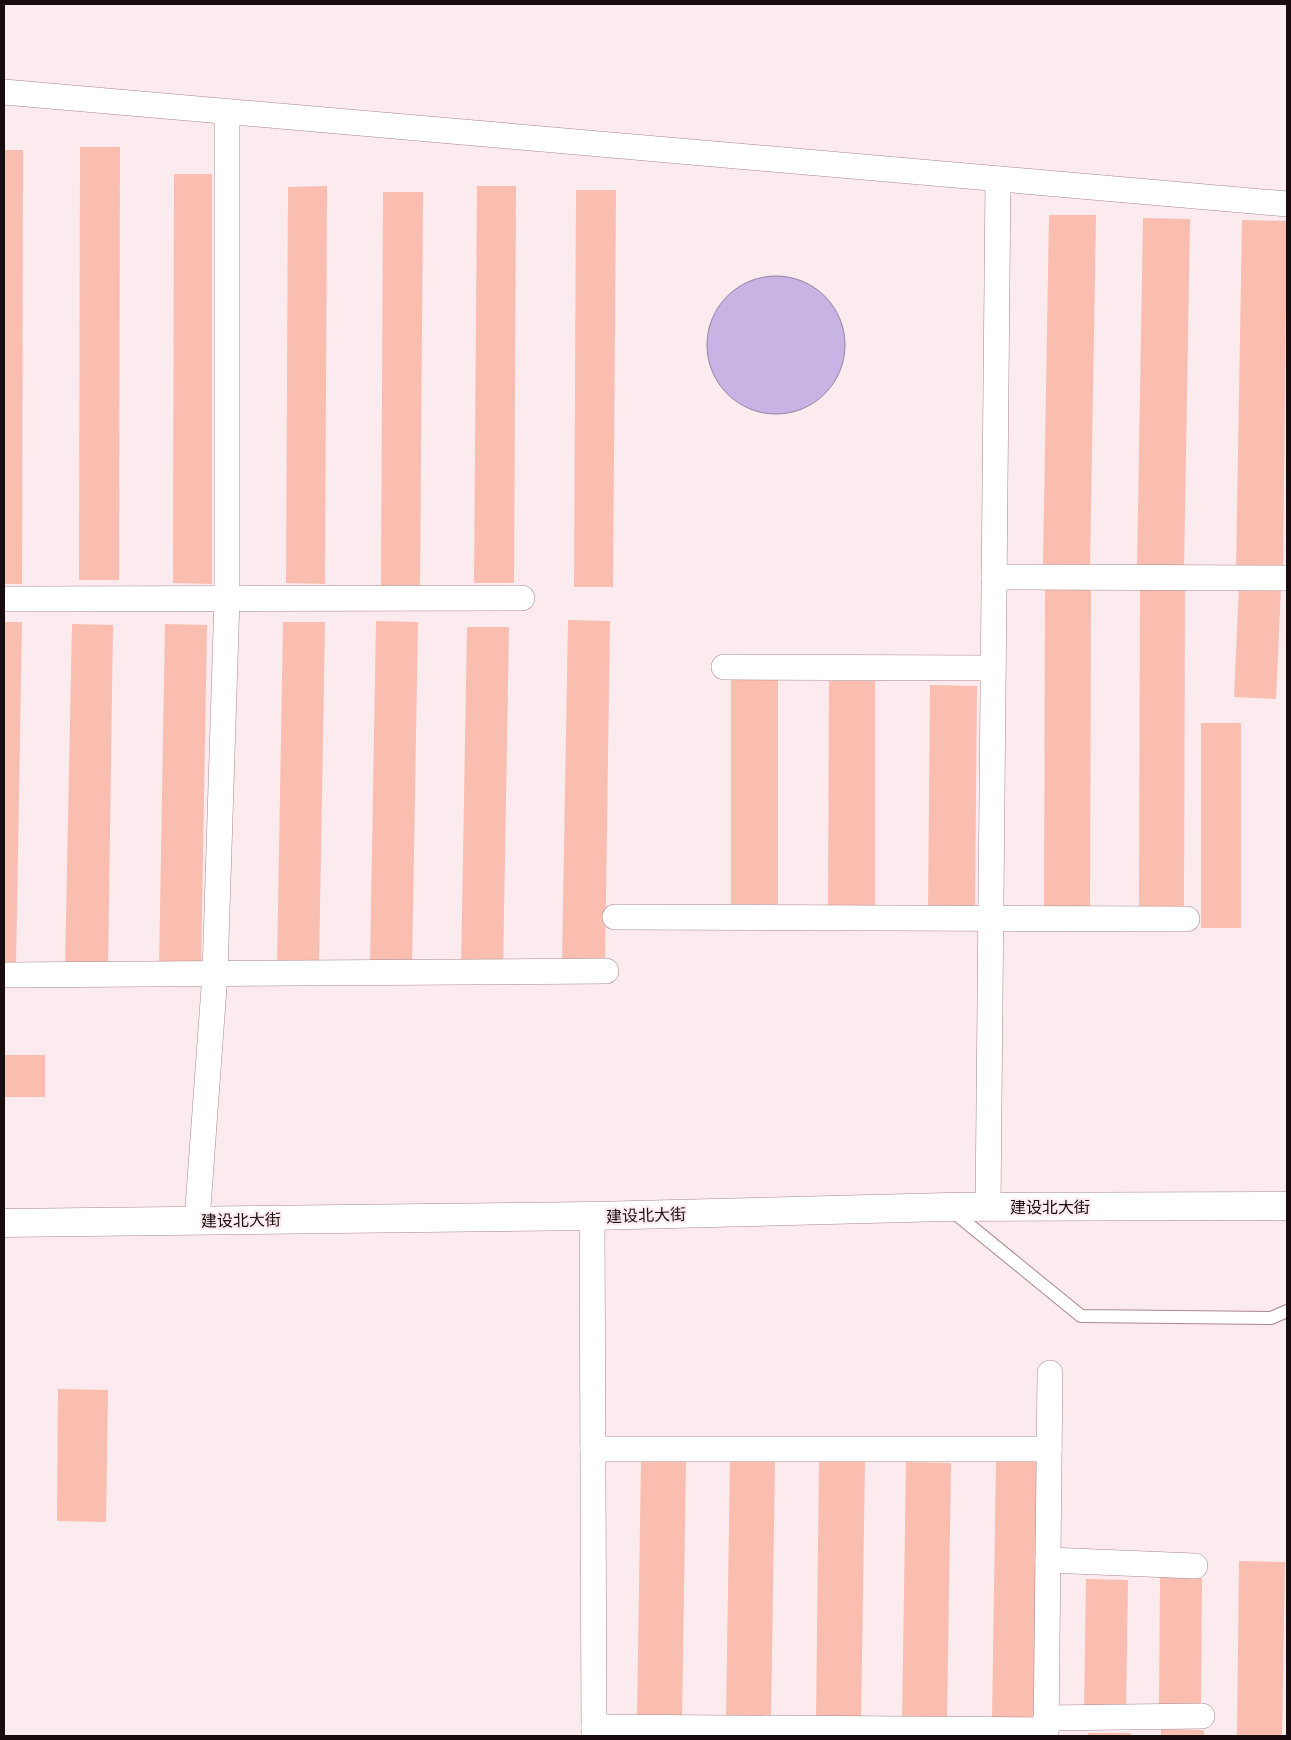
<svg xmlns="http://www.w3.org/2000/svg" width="1291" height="1740" viewBox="0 0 1291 1740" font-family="'Archivo Narrow','Noto Sans SC',sans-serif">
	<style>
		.water { fill: #c8b4e4; stroke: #9482a4 }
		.building { fill: #f9beaf }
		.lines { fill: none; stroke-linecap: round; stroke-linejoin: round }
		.lane-casing { stroke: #aa868e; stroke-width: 14 }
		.street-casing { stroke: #aa868e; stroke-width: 26 }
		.secondary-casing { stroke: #aa868e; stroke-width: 29 }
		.lane { stroke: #fff; stroke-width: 12 }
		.street { stroke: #fff; stroke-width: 25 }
		.secondary { stroke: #fff; stroke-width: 28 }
		.labels { text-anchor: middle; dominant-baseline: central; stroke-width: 4.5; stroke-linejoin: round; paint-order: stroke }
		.street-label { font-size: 16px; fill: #190c0f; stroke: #fbebee }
	</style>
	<rect width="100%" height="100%" fill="#fbebee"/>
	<!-- water -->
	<circle class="water" cx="776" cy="345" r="69"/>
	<!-- building -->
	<g class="building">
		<path d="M80,147H120L119,580H79Z"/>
		<path d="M4,150H23L22,584H4Z"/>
		<path d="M174,174H212V584L173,583Z"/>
		<path d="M327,186L325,584L286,583L288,187Z"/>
		<path d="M477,186H516L514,583H474Z"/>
		<path d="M576,190H616L613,587H574Z"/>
		<path d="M383,192H423L420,589H381Z"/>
		<path d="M1049,215H1096L1090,566L1043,565Z"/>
		<path d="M1143,218L1190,219L1184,570L1137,569Z"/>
		<path d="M1242,220L1287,221L1283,572L1236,571Z"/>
		<path d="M1239,586L1281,588L1276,699L1234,697Z"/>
		<path d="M1045,587L1091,588L1090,907H1044Z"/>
		<path d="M1140,587H1185L1184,907L1139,906Z"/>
		<path d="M568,620L610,621L605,965L562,964Z"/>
		<path d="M376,621L418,622L412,965H370Z"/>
		<path d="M4,622H22L16,966H4Z"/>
		<path d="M283,622H325L319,966H277Z"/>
		<path d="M72,624L113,625L108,969H65Z"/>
		<path d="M165,624L207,625L201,969L159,968Z"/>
		<path d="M467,627H509L503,971H461Z"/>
		<rect x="731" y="677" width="47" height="227"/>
		<path d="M829,681H875V909H828Z"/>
		<path d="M930,685L977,686L975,910H928Z"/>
		<rect x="1201" y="723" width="40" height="205"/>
		<rect x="4" y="1055" width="41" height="42"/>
		<path d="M58,1389L108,1390L106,1522L57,1521Z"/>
		<path d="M730,1459L775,1460L771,1719H726Z"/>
		<path d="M641,1460L686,1461L682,1720L637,1719Z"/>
		<path d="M819,1461H865L861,1721L816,1720Z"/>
		<path d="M996,1461H1041L1037,1721L992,1720Z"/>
		<path d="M906,1462L951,1463L947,1722H902Z"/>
		<path d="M1239,1561L1285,1562L1282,1736H1237Z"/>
		<path d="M1160,1577L1202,1578L1201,1708H1159Z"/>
		<path d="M1086,1579L1128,1580L1126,1710H1084Z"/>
		<path d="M1161,1729L1204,1730V1736H1161Z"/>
		<rect x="1088" y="1733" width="43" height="3"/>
	</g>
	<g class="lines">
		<!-- lane casing -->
		<g class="lane-casing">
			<path id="lane" d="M951,1210L1081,1316L1271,1318L1287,1311"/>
		</g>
		<!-- street casing -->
		<g class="street-casing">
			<g id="street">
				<path d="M4,92L1287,204"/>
				<path d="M994,577L1287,578"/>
				<path d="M4,599L522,598"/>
				<path d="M724,667L993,668"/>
				<path d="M615,917L1187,919"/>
				<path d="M4,975L606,971"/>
				<path d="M988,1207L998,179"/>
				<path d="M592,1216L594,1736"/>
				<path d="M197,1221L215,974L227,598V112"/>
				<path d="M593,1449H1049"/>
				<path d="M1048,1560L1195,1566"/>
				<path d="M1046,1718L1202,1716"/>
				<path d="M594,1727L1046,1730"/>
				<path d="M1046,1736L1050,1373"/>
			</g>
		</g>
		<!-- secondary casing -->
		<g class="secondary-casing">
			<path id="secondary" d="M4,1223L592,1216L947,1207L1287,1206"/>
		</g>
		<!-- lane -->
		<use href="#lane" class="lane"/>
		<!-- street -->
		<use href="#street" class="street"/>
		<!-- secondary -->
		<use href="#secondary" class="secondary"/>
	</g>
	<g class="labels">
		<!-- street labels -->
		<g class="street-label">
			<text x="1050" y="1207">建设北大街</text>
			<text transform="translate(646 1215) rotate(-2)">建设北大街</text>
			<text transform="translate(241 1220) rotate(-1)">建设北大街</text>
		</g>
	</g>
	<!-- border -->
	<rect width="1291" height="1740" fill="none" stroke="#190c0f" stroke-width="10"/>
</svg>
